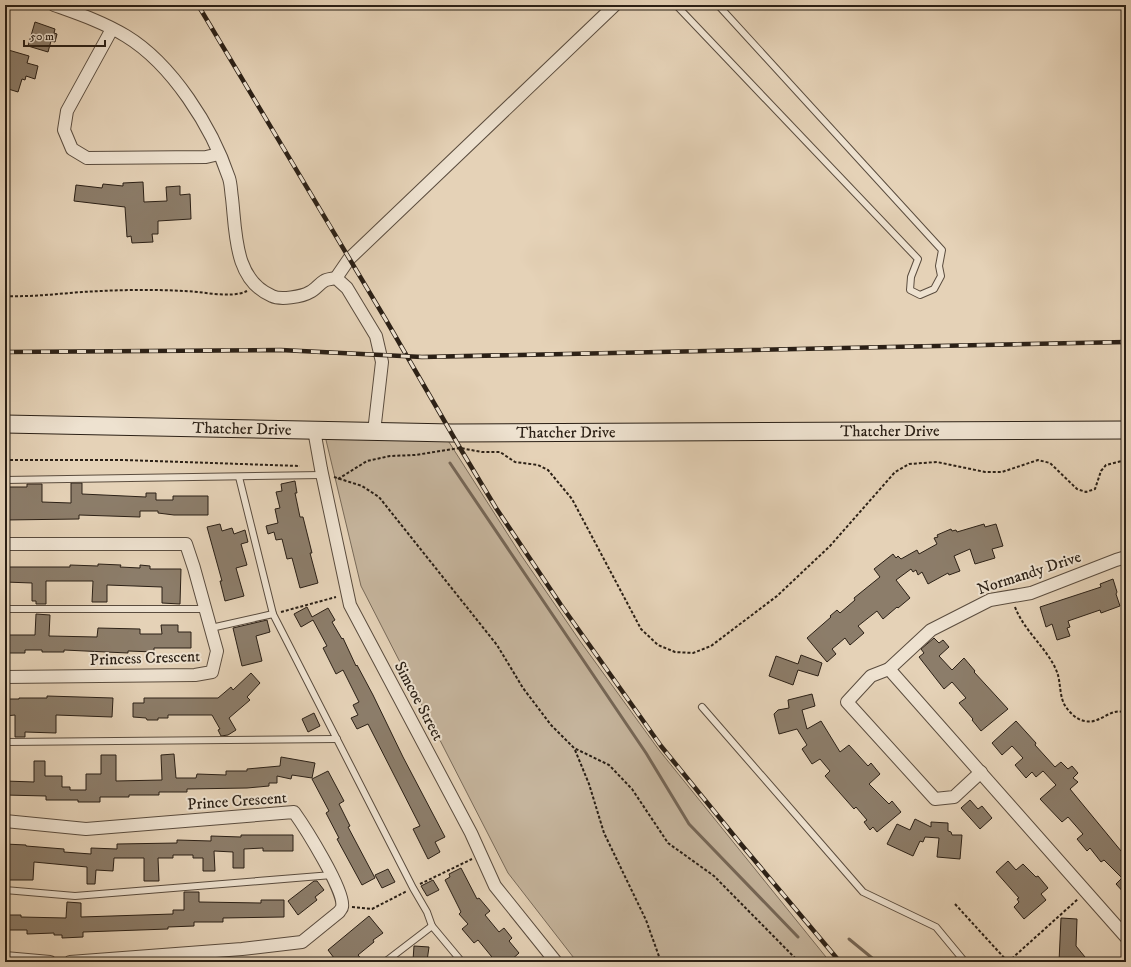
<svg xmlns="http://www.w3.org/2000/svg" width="1131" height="967" viewBox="0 0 1131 967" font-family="'IM FELL DW Pica',serif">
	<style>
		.green { fill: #c5b49c; stroke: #786a59 }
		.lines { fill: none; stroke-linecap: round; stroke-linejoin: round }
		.stream { stroke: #756656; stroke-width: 3 }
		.building { fill: #8c7d6a; stroke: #2b2016 }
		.lane-casing { stroke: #5a4c3e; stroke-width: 8 }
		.street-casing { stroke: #5a4c3e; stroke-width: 14 }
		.secondary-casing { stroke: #2b2016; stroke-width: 19 }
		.path { stroke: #2b2016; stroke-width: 2; stroke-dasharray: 3 2; stroke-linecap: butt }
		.lane { stroke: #eee2d0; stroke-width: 6 }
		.street { stroke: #eee2d0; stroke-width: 12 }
		.secondary { stroke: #eee2d0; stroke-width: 17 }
		.rail-casing { stroke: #2b2016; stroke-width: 4.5 }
		.rail { stroke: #eee2d0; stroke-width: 3; stroke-dasharray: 9; stroke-linecap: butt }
		.labels { text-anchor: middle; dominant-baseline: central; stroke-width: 4; stroke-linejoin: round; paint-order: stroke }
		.street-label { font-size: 16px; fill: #2b2016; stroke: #eee2d0 }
	</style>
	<rect width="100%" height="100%" fill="#e5d2b7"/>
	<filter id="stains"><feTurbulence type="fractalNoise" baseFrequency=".005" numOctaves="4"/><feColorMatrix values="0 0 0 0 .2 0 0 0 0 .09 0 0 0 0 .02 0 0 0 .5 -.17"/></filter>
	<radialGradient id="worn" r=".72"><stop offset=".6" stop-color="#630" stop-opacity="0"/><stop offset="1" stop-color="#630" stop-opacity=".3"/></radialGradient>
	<!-- green -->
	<path class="green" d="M334,435L447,439L521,555L580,641L659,750L830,962H577L508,873L361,586L326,440Z"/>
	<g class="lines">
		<!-- stream -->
		<g class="stream">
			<path d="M450,463L646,753L689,824L798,937"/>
			<path d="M849,939L877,962"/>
		</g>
	</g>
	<!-- building -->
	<g class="building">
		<path d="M35,22L55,29L54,33L57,34L55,42L51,41L48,52L28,46Z"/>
		<path d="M5,49L29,56L27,63L38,66L35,79L26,76L25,80L22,79L18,92L5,88Z"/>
		<path d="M143,182L144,202L167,201L166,187L180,186V195L190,194L191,219L158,221V234H152L153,242L132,243L131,236L127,237L125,207L74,201L76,185L102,188L103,184L123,186V183Z"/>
		<path d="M295,481L297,493H295L300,517H303L312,553H310L318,583L300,588L292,558L287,559L282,539L276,540L274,532L268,534L266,526L278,523L275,509L280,508L276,492L282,491L281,484Z"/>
		<path d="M71,483H82V494L146,497V493H156V500H173V496H208V515H174L158,513V511H140V517L79,515V519L5,520V487H27V484H42V502L71,503Z"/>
		<path d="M220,524L222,531L232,528L234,534L245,530L248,542L241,544L247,565L236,568L244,596L225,601L220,581H222L207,527Z"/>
		<path d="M984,524L985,527L996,524L1003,546L992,549L995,558L975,564L970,549L954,556L960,571L949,575L948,573L928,584L922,572L918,575L916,570L913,572L911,569L896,580L910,598L898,608L897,607L883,619L877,611L858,626L864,633L850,645L845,638L832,649L836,654L827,662L807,638L831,617L830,616L837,610L840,613L855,600L854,598L880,577L874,569L893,554L896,558L898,556L901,559L917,550L919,554L937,544L934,538L938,537L937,535L951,529L952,531L956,530L957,532Z"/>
		<path d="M98,564L121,565L120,567L140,568V565L150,566V569H181L180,604L162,603V587L107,585V602H92L93,581H46V604H36V601H32V583L5,582V567H70V565L98,566Z"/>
		<path d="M1113,579L1117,592L1116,594L1120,606L1101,613L1100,610L1068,621L1070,627L1067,628L1070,636L1057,640L1052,624L1046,627L1040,607L1101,587L1100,584Z"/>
		<path d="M307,607L312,617L328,608L335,620L332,622L342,639L343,638L356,666L357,665L373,695L403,757L445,837L435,842L440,852L428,859L413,829L420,826L368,724L357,729L351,718L358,715L353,705L359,702L343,670L336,674L323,648L327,646L313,620L301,627L294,614Z"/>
		<path d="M36,614L50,615L49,636L97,637L98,628L140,629V634H162L161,625H178V632H191V648H154V652L128,651V653L64,650V652H42V650H25V653H7V635H35Z"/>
		<path d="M267,620L270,632L256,636L262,661L242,666L233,628Z"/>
		<path d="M934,638L939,643L943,640L949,647L939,656L952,670L964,658L975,671L974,672L1008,709L981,731L972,720L973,719L959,703L966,698L952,682L944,689L919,657L924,653L921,649Z"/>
		<path d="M801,655L822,663L818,676L798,670L793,685L769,676L776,656L798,664Z"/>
		<path d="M251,673L260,683L247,697L250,700L229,718L236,730L228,735L221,736L218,730L220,729L212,715H168V718H158V720H147L146,718L133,717V703H144V698H218L231,687L233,690Z"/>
		<path d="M812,694L815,706L802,710L807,729L821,721L840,752L849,745L868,766L871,763L880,774L869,784L889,804L892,801L901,812L877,832L873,827L870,830L864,822L867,820L856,807L854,809L825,776L830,771L820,759L812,764L802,749L807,745L797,729L779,734L774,714L778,710L789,708L788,700Z"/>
		<path d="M47,696L113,698L112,717L56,715V733L25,732V737H15V715L5,716V699H19V698H47Z"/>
		<path d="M314,713L320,726L308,732L302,719Z"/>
		<path d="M1016,721L1036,743L1035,745L1055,767L1061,762L1068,769L1072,766L1078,773L1073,778L1078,782L1070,789L1126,857V895L1116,884L1122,878L1104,860L1101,862L1090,848L1087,851L1077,839L1083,834L1068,817L1062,822L1040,799L1056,785L1043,771L1036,777L1032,772L1026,778L1015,765L1023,758L1012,746L1002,755L992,743Z"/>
		<path d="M174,754L176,778H196L197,774L226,775V771H247V769L280,766L281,757L315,763L312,778L292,775L291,779L277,776V783H269V786L247,788L187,789V792H159V795H129V797H100V802H78V800H46V796L5,795V781L34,782V761H45V776H62V787H70V790H86V774H101V755H116V781L162,780L161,755Z"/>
		<path d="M328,771L344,801L339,804L350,826L348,827L375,878L362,885L337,839L339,838L326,813L329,811L312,779Z"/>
		<path d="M970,800L978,809L982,806L992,818L980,829L961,808Z"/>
		<path d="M915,819L931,827V822L948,823V831L951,832L952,835H962L960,859L937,857L939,838L925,837L923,842L920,841L913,856L887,844L897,824L910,830Z"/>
		<path d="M241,835H293V851H263V848L244,849V868H233V852L214,851L215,871H203V858H193V855H173V858H158L159,881H144V858H114L113,871L96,870L95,884H87V867L34,862L33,880H5V844L26,845V846L64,849V852L91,854V848L117,849V844L177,843V840L211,841V836L241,837Z"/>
		<path d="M1008,861L1016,870L1023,864L1036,877L1038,876L1048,888L1041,894L1046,900L1024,919L1014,907L1019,902L1017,899L1019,898L996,872Z"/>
		<path d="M461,868L477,899L479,898L490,911L485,915L499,932L504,928L512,938L509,941L519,953L509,962H496L478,940L474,943L462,929L468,924L459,914L461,912L445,880L450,877L449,874Z"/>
		<path d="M388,869L395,882L382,888L375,875Z"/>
		<path d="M433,880L439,890L427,896L421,886Z"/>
		<path d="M314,881H317L324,890L315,897L317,900L298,915L288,901Z"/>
		<path d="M184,892H199V902L261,903V900H284V917L223,918V922H194V926L168,927V929L83,932V937L62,938V935H54V933L27,934V930H5V915H21V917L66,918L67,902L81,903V917L173,914V910H184Z"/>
		<path d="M369,916L383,933L373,940L374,942L358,955L364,962H337L328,950Z"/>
		<path d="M1061,918L1077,919L1076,946L1085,957L1079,962H1059Z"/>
		<path d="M414,946L429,947L427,961L413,960Z"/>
	</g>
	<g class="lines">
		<!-- lane casing -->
		<g class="lane-casing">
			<g id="lane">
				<path d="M676,5L918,259L911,277L910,290L920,295L934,289L941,276L939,266L942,250L718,5"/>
				<path d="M239,477L273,614L413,888L427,912L432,926"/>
				<path d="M5,480L322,475"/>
				<path d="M5,609H205"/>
				<path d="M211,628L273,614"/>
				<path d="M702,707L863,892L936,927L965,962"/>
				<path d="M5,742L337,739"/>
				<path d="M5,890L75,896L332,875"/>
				<path d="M385,962L432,926L462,962"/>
			</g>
		</g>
		<!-- street casing -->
		<g class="street-casing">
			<g id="street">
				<path d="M54,5C79,14 103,22 126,36C172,64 212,127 229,178C231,184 231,192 232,198C236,233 234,280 272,296C280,300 302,297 310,292C315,290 319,284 324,281C327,279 332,279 336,278L347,288L376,336L382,362L374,432"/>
				<path d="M112,29L67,111L64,130L72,149L87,158L206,157L219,154"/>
				<path d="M336,278L349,259L615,5"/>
				<path d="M314,430L321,469L350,605L471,833L495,886L556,962"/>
				<path d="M5,544H186L194,568L217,651L212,672L195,675L5,677"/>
				<path d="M1126,557L1116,560L1031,593L990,600L931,630L889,669L1126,937"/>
				<path d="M889,669L871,676L847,702L935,799L954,797L981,772"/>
				<path d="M5,821L86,829L294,812C304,826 346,892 342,907C342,909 340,910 339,912L302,942L242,949L70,962"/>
				<path d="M5,958L50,962"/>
			</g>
		</g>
		<!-- secondary casing -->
		<g class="secondary-casing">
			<g id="secondary">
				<path id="s1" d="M5,424L452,433L1126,430"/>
			</g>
		</g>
		<!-- path -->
		<g class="path">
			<path d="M5,296C31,297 56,294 82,292C115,290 149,289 183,291C201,291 231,299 247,291"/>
			<path d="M5,460H124L300,466"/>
			<path d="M334,477L362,486L379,497L497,645L523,688L551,725L574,748L609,765L632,789L668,843L714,876L799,962"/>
			<path d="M338,479L367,461L390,456L415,455L460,448L482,452H500L515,462L538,465L548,470L572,499L641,629L658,645L675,652L693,653L711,646L777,596L830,546L895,472L909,464L937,462L985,472H1002L1038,460L1050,463L1077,489L1086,492L1095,489L1101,471L1106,465L1126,460"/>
			<path d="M1015,607C1024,631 1048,649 1057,672C1061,682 1059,698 1066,707C1070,713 1077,720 1085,721C1100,725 1111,706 1126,713"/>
			<path d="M281,612L336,597"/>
			<path d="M575,750L589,784L604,833L646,920L661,962"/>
			<path d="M420,884L472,859"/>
			<path d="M955,904L1008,962"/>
			<path d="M352,907L372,909L407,891"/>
			<path d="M1008,962L1078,899"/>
		</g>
		<!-- lane -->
		<use href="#lane" class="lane"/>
		<!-- street -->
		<use href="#street" class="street"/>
		<!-- secondary -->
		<use href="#secondary" class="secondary"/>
		<!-- rail casing -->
		<g class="rail-casing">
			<g id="rail">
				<path d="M198,5L386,320L460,448L496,508L561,605L661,746L740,843L840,962"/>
				<path d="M5,352L281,350L422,357L1126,342"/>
			</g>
		</g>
		<!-- rail -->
		<use href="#rail" class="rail"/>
	</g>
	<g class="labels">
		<!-- street labels -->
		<g class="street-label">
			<text stroke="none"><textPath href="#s1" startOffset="237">Thatcher Drive</textPath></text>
			<text stroke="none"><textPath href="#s1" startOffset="885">Thatcher Drive</textPath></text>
			<text stroke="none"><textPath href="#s1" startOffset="561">Thatcher Drive</textPath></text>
			<text transform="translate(1029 573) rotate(-18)">Normandy Drive</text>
			<text transform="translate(145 658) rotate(-2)">Princess Crescent</text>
			<text transform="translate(419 701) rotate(62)">Simcoe Street</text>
			<text transform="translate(237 801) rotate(-4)">Prince Crescent</text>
		</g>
	</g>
	<!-- margin -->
	<rect width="1131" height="967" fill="none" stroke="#e5d2b7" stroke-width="20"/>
	<rect x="6" y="6" width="1119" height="955" fill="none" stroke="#2b2016" stroke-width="2"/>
	<rect x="10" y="10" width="1111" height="947" fill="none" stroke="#2b2016"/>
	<!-- scale -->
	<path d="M24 40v6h81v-6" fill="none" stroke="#2b2016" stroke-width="2"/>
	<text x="30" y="40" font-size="12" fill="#2b2016" stroke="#eee2d0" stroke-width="3" paint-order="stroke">50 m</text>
	<rect width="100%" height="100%" filter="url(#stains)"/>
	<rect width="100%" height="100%" fill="url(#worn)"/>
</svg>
